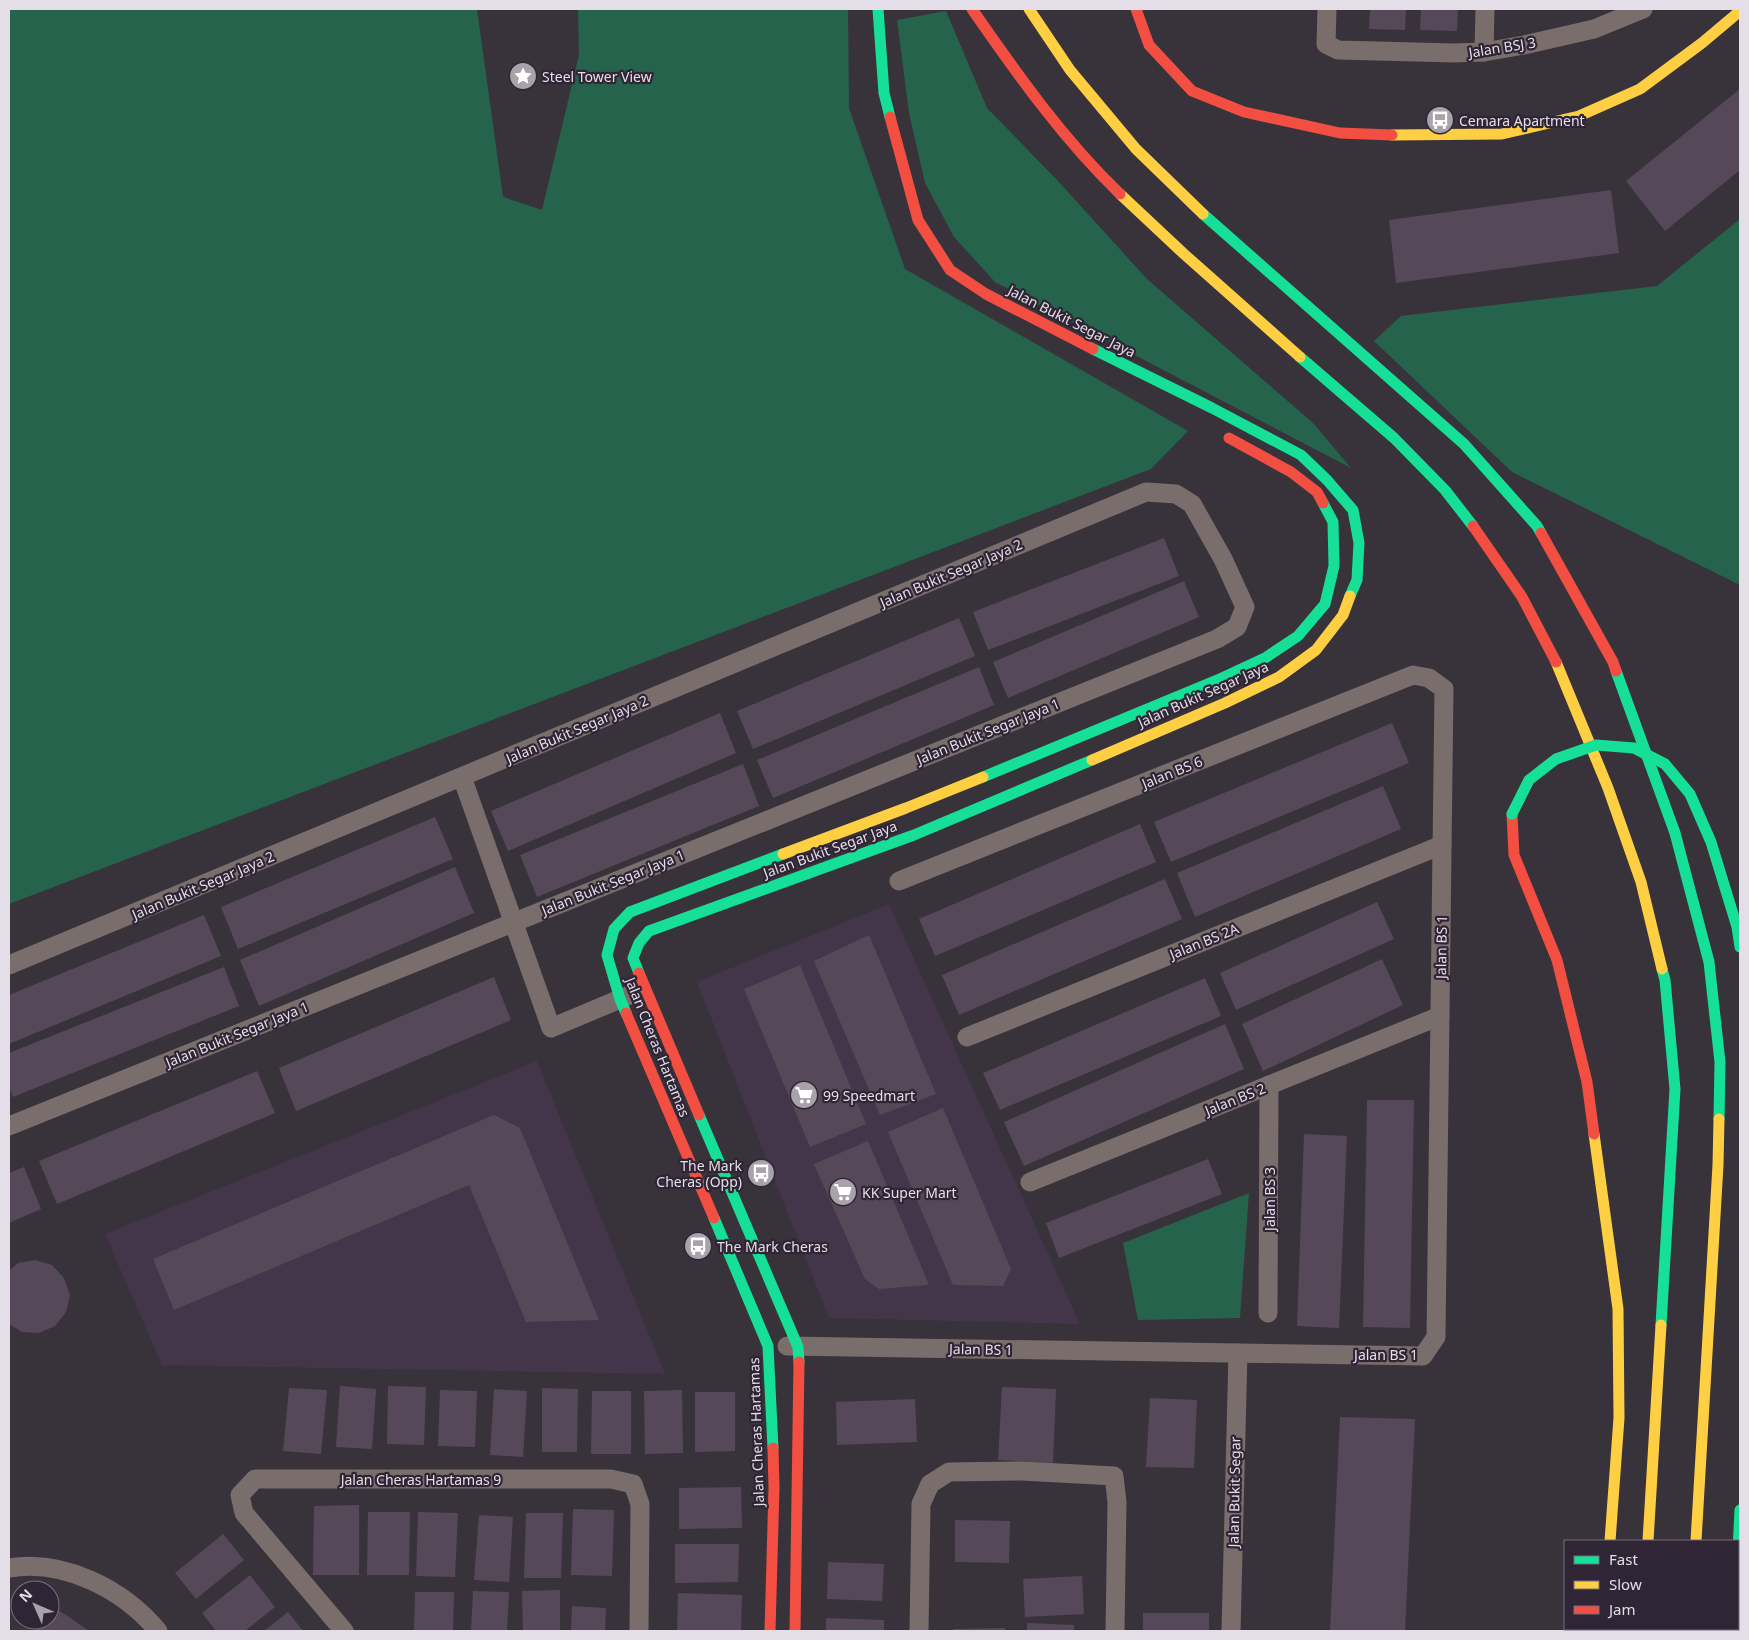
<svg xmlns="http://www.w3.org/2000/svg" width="1749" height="1640" viewBox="0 0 1749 1640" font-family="'Noto Sans',sans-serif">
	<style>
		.built { fill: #43364a }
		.green { fill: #26634c }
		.building { fill: #554959 }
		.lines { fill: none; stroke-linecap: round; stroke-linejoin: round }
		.street { stroke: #7a6e6c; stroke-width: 19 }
		.fast { stroke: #16e098; stroke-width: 11 }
		.slow { stroke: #ffcf43; stroke-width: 11 }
		.jam { stroke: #f24e42; stroke-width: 11 }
		.fast-bridge { stroke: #16e098; stroke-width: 11 }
		.labels { text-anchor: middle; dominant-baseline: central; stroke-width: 4.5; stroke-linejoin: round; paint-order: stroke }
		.street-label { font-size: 14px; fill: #e4dee8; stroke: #2f2534 }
		.poi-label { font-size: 14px; fill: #e4dee8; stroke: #2f2534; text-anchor: start }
	</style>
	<rect width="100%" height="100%" fill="#38323a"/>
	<!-- built -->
	<g class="built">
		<path d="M889,904L1080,1324L829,1318L697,982Z"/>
		<path d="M537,1061L665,1374L162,1365L105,1234Z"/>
	</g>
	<!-- green -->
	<g class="green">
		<path d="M9,9H477L503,197L542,210L579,55L578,9H848L849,108L905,269L1188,431L1151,469L9,904Z"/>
		<path d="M946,11L987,108L1058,181L1147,279L1313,423L1351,468L995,282L954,237L925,183L909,113L897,20Z"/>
		<path d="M1740,219V585L1512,472L1374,341L1401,316L1657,286Z"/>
		<path d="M1249,1193L1240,1318L1138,1320L1123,1243Z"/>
	</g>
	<!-- building -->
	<g class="building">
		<path d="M1370,9H1406L1405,30L1369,29Z"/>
		<path d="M1421,9H1458L1457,31L1420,30Z"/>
		<path d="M1740,89V170L1665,231L1626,181Z"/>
		<path d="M1611,190L1619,253L1396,283L1389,220Z"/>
		<path d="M1164,538L1179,576L988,650L973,612Z"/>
		<path d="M1184,581L1199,617L1008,698L993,662Z"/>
		<path d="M959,618L975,656L753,749L737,711Z"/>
		<path d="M979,667L994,705L773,798L757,760Z"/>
		<path d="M720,713L736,753L508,851L491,811Z"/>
		<path d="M1392,723L1409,763L1171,862L1154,822Z"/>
		<path d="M743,764L759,806L537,897L520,855Z"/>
		<path d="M1383,786L1401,829L1195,917L1177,873Z"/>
		<path d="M435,817L453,859L238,949L221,907Z"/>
		<path d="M1140,824L1156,862L935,956L919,919Z"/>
		<path d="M455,867L474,913L259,1006L240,960Z"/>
		<path d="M1165,879L1182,919L959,1015L942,975Z"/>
		<path d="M1377,902L1394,939L1236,1010L1220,973Z"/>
		<path d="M204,915L221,956L9,1044V995Z"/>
		<path d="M869,935L936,1094L880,1115L814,961Z"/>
		<path d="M1382,959L1403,1005L1263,1071L1242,1024Z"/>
		<path d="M800,965L866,1124L810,1147L744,989Z"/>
		<path d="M224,967L239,1006L13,1097L9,1087V1053Z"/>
		<path d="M494,977L511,1020L296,1111L279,1068Z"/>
		<path d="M1205,978L1221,1016L1000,1110L983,1073Z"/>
		<path d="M1225,1024L1244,1069L1024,1166L1004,1122Z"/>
		<path d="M257,1071L275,1113L57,1204L39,1161Z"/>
		<path d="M1367,1100H1414L1410,1328L1363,1327Z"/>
		<path d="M943,1108L1011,1269L1003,1286L953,1285L888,1132Z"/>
		<path d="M494,1115L520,1128L599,1320L526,1322L469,1185L174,1310L153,1259Z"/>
		<path d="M1304,1134L1347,1136L1339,1328L1297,1326Z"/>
		<path d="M868,1141L929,1285L879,1289L865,1279L814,1164Z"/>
		<path d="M1208,1159L1222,1194L1059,1258L1046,1223Z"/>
		<path d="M24,1167L41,1209L9,1223V1173Z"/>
		<path d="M35,1260L52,1265L64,1278L70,1295L66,1312L55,1326L39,1333L22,1332L9,1324V1271L18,1263Z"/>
		<path d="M340,1386L376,1389L372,1449L336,1447Z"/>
		<path d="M388,1386L426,1387L424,1445L387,1444Z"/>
		<path d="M1002,1387L1056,1389L1053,1463L998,1460Z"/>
		<path d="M289,1388L327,1390L321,1454L283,1451Z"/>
		<path d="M542,1388L578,1389L577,1452H542Z"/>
		<path d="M494,1389L527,1391L523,1457L490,1455Z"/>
		<path d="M440,1390L477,1391L475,1447L438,1446Z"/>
		<path d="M682,1390L683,1453L645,1454L644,1391Z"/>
		<path d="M592,1391H631V1454H591Z"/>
		<path d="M695,1392H735V1451L695,1452Z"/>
		<path d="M1150,1398L1197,1400L1194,1468L1146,1467Z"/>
		<path d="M915,1399L917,1442L837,1445L836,1402Z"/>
		<path d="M1340,1417L1415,1419L1405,1631H1330Z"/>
		<path d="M741,1487L742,1528L679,1529V1488Z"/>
		<path d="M359,1505V1575H313L314,1506Z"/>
		<path d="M573,1509L614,1510L612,1576L571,1575Z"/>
		<path d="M368,1512H410L409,1575H367Z"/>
		<path d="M418,1512L458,1513L455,1577L416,1576Z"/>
		<path d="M526,1513H563L561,1578H524Z"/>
		<path d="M479,1515L513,1517L509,1582L474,1580Z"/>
		<path d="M955,1520L1010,1521L1009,1563L955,1562Z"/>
		<path d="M223,1534L244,1560L196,1599L175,1573Z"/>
		<path d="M675,1544H739L738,1582L675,1583Z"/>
		<path d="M828,1562L884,1564L882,1601L827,1599Z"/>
		<path d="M250,1575L275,1607L245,1631H216L202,1613Z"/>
		<path d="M1082,1576L1084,1614L1025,1617L1023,1579Z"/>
		<path d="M560,1590V1631H523L522,1591Z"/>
		<path d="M473,1591L509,1592L507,1631H471Z"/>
		<path d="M415,1592H454L453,1631H414Z"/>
		<path d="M678,1593L742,1595L741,1631H677Z"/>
		<path d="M572,1606L606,1608L605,1631H571Z"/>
		<path d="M57,1609L89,1631H35L40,1624L44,1627Z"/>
		<path d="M288,1612L303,1631H264Z"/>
		<rect x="1143" y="1613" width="66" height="18"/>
		<path d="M826,1618L884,1620V1631H826Z"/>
		<path d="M1027,1623L1074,1625V1631H1027Z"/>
		<path d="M1005,1628V1631H953V1629Z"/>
	</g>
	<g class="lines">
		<!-- street -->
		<g class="street">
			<path d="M1327,9L1326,44L1338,50L1454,53L1484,52L1524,45L1594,29L1643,9"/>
			<path d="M1484,52L1485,9"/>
			<path d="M462,777L551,1028L632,994"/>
			<path d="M9,965L1146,492L1176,494L1192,504L1223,559L1245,607L1237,627L1217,639L9,1126"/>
			<path d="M967,1037L1442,845"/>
			<path d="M1030,1182L1440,1016"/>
			<path d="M1268,1313L1269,1085"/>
			<path d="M787,1346L1423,1356L1436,1337L1444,689L1429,678L1413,675L899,881"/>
			<path d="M9,1568C64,1559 123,1589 158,1631"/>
			<path d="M344,1631L244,1513L240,1495L255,1479H611L633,1484L640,1504L639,1631"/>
			<path d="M919,1631L921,1504L930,1484L949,1472L1022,1471L1114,1476L1117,1502L1115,1631"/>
			<path d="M1231,1631L1238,1353"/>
		</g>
		<!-- fast -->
		<g class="fast">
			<path d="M878,9L884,93L890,117"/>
			<path d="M1203,214L1464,444L1537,526L1541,533"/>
			<path d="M1093,349L1212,408L1301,455L1327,480L1353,510L1359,543L1357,580L1350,596"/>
			<path d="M1300,357L1394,438L1445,490L1473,526"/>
			<path d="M1616,671L1675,833L1709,962L1720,1062L1719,1119"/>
			<path d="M983,777L1222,678L1265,658L1298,636L1325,604L1334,566L1333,522L1323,503"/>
			<path d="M639,973L633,958L639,943L649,931L914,835L1092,760"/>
			<path d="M626,1013L620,999L607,955L614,929L630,912L783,854"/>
			<path d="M699,1115L798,1347L799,1362"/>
			<path d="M714,1218L768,1346L773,1448"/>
			<path d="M1661,1325L1675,1089L1665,980L1662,969"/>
			<path d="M1738,1550L1740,1510"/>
			<path d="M1604,1631L1605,1629"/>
		</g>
		<!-- slow -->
		<g class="slow">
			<path d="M1029,9L1070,70L1136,149L1203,214"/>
			<path d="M1392,135L1502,134L1579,116L1640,89L1702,43L1740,11"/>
			<path d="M1120,194L1184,254L1300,357"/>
			<path d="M1556,662L1608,788L1641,882L1662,969"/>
			<path d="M1092,760L1225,703L1279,677L1316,650L1343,615L1350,596"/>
			<path d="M783,854L906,808L983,777"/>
			<path d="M1594,1134L1618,1309L1619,1418L1610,1541"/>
			<path d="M1648,1541L1661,1325"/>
			<path d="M1696,1541L1718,1165L1719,1119"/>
			<path d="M1733,1629V1631"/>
		</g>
		<!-- jam -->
		<g class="jam">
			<path d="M972,9C1017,74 1063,139 1120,194"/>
			<path d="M1136,9L1149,45L1192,91L1244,112L1340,133L1392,135"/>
			<path d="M890,117L918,220L950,270L986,294L1093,349"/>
			<path d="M1229,438L1291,472L1317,492L1323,503"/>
			<path d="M1473,526L1522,597L1556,662"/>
			<path d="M1541,533L1613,662L1616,671"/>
			<path d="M1512,814L1514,855L1557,960L1587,1082L1594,1134"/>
			<path d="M639,973L699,1115"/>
			<path d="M626,1013L714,1218"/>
			<path d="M1691,1629V1631"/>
			<path d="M770,1631L774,1488L773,1448"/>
			<path d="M795,1631L799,1362"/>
			<path d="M1642,1631L1643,1629"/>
		</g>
		<!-- fast-bridge -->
		<path class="fast-bridge" d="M1512,814L1529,780L1556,759L1596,745L1634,748L1665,764L1690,794L1711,842L1737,927L1740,947"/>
	</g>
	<!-- icons -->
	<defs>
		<g id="sight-disc" transform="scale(1.4375)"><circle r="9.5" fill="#a8a2ab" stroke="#2f2534"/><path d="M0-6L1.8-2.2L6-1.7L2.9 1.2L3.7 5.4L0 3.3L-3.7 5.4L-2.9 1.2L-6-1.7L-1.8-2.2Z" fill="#fff"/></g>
		<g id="bus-disc" transform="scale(1.4375)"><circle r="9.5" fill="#a8a2ab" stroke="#2f2534"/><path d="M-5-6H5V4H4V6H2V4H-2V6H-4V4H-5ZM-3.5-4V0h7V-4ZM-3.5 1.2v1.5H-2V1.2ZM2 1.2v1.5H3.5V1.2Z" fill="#fff"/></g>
		<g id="supermarket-disc" transform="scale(1.4375)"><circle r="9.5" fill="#a8a2ab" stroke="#2f2534"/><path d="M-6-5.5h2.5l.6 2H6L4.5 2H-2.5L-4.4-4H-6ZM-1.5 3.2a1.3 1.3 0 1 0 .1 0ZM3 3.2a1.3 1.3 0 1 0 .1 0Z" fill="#fff"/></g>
	</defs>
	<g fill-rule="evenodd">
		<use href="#sight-disc" x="523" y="76"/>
		<use href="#bus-disc" x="1440" y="120"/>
		<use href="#supermarket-disc" x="804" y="1095"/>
		<use href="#bus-disc" x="761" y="1173"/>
		<use href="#supermarket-disc" x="843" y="1192"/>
		<use href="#bus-disc" x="698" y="1246"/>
	</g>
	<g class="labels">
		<!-- street labels -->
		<g class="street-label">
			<text transform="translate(1502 47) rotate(-9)">Jalan BSJ 3</text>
			<text transform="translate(1072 321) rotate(27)">Jalan Bukit Segar Jaya</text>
			<text transform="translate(951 573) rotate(-23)">Jalan Bukit Segar Jaya 2</text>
			<text transform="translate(1203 694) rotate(-24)">Jalan Bukit Segar Jaya</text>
			<text transform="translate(577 729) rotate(-23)">Jalan Bukit Segar Jaya 2</text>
			<text transform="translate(988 731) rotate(-22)">Jalan Bukit Segar Jaya 1</text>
			<text transform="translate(1172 772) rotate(-22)">Jalan BS 6</text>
			<text transform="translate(830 849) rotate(-20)">Jalan Bukit Segar Jaya</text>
			<text transform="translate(613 882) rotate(-22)">Jalan Bukit Segar Jaya 1</text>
			<text transform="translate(203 885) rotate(-23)">Jalan Bukit Segar Jaya 2</text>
			<text transform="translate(1204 941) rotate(-22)">Jalan BS 2A</text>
			<text transform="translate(1441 947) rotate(-89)">Jalan BS 1</text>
			<text transform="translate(237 1034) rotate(-22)">Jalan Bukit Segar Jaya 1</text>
			<text transform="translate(658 1047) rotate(68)">Jalan Cheras Hartamas</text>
			<text transform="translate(1235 1099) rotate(-22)">Jalan BS 2</text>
			<text transform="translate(1269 1199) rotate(-90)">Jalan BS 3</text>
			<text transform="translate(981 1349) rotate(1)">Jalan BS 1</text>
			<text x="1386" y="1354">Jalan BS 1</text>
			<text transform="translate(756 1432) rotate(-92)">Jalan Cheras Hartamas</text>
			<text x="421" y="1479">Jalan Cheras Hartamas 9</text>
			<text transform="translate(1234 1492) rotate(-89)">Jalan Bukit Segar</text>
		</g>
		<!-- poi labels -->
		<g class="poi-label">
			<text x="542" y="76">Steel Tower View</text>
			<text x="1459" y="120">Cemara Apartment</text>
			<text x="823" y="1095">99 Speedmart</text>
			<text x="742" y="1165" text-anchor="end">The Mark<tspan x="742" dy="16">Cheras (Opp)</tspan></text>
			<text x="862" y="1192">KK Super Mart</text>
			<text x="717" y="1246">The Mark Cheras</text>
		</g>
	</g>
	<!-- border -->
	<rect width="1749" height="1640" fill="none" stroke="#e4dee8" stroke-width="20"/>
	<!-- legend -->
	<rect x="1564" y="1540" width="175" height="90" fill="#2f2534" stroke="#776f7c"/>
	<rect x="1574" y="1556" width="25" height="8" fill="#16e098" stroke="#776f7c"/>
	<text x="1609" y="1565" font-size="15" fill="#e4dee8">Fast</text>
	<rect x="1574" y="1581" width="25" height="8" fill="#ffcf43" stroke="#776f7c"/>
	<text x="1609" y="1590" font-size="15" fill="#e4dee8">Slow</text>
	<rect x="1574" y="1606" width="25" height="8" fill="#f24e42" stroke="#776f7c"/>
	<text x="1609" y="1615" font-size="15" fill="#e4dee8">Jam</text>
	<!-- north arrow -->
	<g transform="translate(35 1605) rotate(315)"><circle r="24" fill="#2f2534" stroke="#776f7c"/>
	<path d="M0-4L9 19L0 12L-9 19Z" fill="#a8a2ab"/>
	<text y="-8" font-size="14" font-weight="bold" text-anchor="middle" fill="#e4dee8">N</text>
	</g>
</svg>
